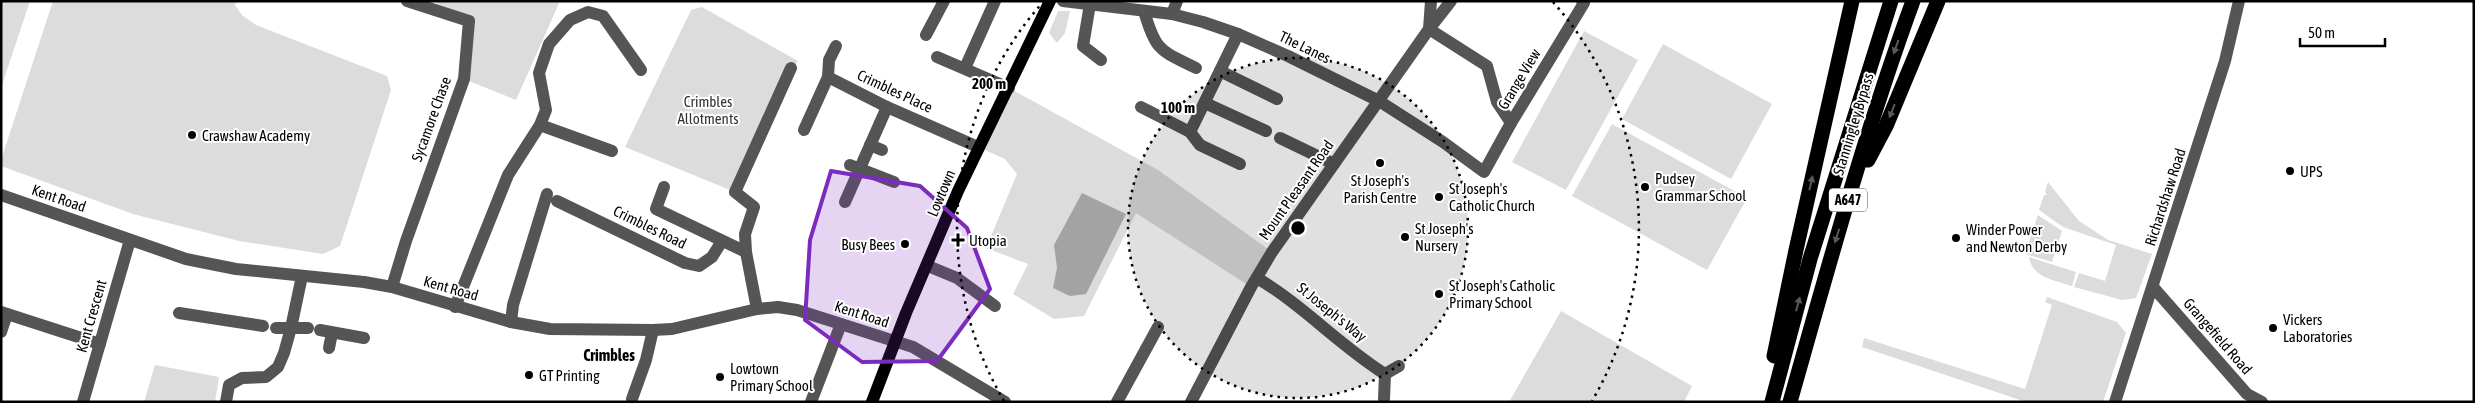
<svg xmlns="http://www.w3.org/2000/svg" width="2475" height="403" viewBox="0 0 2475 403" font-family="'Asap Condensed',sans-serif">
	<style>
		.green { fill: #dcdcdc }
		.water { fill: #a3a3a3 }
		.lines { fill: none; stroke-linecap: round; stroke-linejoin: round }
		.minor { stroke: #555; stroke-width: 12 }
		.major { stroke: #000; stroke-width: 12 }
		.highway { stroke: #000; stroke-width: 15 }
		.oneway { fill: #595959 }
		.marked { fill: #7b2cbf; fill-opacity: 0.2; stroke: #7b2cbf; stroke-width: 4; stroke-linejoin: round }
		.ring { fill: none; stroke: #000; stroke-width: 2.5; stroke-dasharray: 2.5 5 }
		.poi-dot { fill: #000; stroke: #fff; stroke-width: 2 }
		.labels { text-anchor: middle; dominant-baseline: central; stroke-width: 4; stroke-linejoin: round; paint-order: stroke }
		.shield { fill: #fff; stroke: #4c4c4c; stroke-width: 1 }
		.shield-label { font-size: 14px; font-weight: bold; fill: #000 }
		.street-label { font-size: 15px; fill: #000; stroke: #fff }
		.park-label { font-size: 15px; fill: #333; stroke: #fff }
		.poi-label { font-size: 15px; fill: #000; stroke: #fff; text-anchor: start }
		.neighbourhood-label { font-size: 16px; font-weight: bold; fill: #000; stroke: #fff }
		.centre { fill: #000; stroke: #fff; stroke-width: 2.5 }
		.ring-label { font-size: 15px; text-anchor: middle; font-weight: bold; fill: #000; stroke: #fff; stroke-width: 4; stroke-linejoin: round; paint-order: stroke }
	</style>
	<rect width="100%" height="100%" fill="#fff"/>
	<!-- green -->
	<g class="green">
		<path d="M1,1H30L1,88Z"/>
		<path d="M53,1H236L235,5L242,15L256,25L387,76L391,90L340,246L323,254L239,241L133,214L1,166V160Z"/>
		<path d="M437,1H560L516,100L464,79L469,22L436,9Z"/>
		<path d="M702,7L798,61L791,68L735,192L625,147L691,10Z"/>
		<path d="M1058,11H1070L1065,33L1057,43L1049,33Z"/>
		<path d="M1584,31L1638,60L1566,190L1512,162Z"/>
		<path d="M1663,44L1772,104L1731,179L1622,119Z"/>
		<path d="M1009,88L1158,170L1272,252L1251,287L1136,213L1084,316L1054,319L1013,294L1028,264L986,248L1017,174L1005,159L978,147Z"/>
		<path d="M1612,124L1747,198L1707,270L1572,196Z"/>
		<path d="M2048,182L2079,221L2108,240L2152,254L2136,298L2122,300L2074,287L2079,273L2105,281L2116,245L2063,227L2039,210L2044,195H2047L2045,192Z"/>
		<path d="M2038,215L2062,231L2052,262L2025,254Z"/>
		<path d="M2029,257L2076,272L2072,286C2055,280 2032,278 2029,257Z"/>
		<path d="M2047,297L2117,322L2126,333L2103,402H2026L1862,347L1864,338L2025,389L2052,305L2045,302Z"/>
		<path d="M1561,311L1692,386L1684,402H1509Z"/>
		<path d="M155,365L219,377L215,402H144Z"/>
	</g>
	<!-- water -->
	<path class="water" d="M1082,193L1126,214L1086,294L1070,296L1053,288L1057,268L1054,245Z"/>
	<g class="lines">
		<!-- minor -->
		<g class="minor">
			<path d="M1063,1L1172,14L1203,22L1238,34L1288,56L1379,101L1443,142L1484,172L1511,123L1584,3L1582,1"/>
			<path d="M1451,1L1429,29L1487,66L1497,102L1511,123"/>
			<path d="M1090,4L1083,46L1101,60"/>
			<path d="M1144,11C1156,52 1160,50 1196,68"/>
			<path d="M1172,14L1177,1"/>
			<path d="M926,35L944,1"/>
			<path d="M836,46L829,60L828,77L887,107L978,147"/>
			<path d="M937,57L1009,88"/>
			<path d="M965,68L995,1"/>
			<path d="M1220,71L1277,99"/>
			<path d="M1205,103L1266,131"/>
			<path d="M1141,107L1190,132L1200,145L1240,164"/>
			<path d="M540,125L612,151"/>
			<path d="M804,130L828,77"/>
			<path d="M1190,132L1238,34"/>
			<path d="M1280,138L1334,164"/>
			<path d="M870,145L882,150"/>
			<path d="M850,165L894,182"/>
			<path d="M664,187L656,209L746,252L757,309"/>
			<path d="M1,195L186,259L236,269L364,282L392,287L511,322L550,329L653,330L672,329L757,309L778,307L797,310L913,347L1005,402"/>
			<path d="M557,201L685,263L699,266L712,257L722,241"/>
			<path d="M845,202L887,107"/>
			<path d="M746,252L745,234L754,207L735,192L791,68"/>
			<path d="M928,266L957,278L995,306"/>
			<path d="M1257,278C1303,305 1339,345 1385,374L1384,399"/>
			<path d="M392,287L406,241L464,79L469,21L407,1"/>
			<path d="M2153,287L2247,394L2262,402"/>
			<path d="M455,307L508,175L540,125L546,110L539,73L549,44L570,20L588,12L603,16L641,70"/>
			<path d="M1,312L100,344"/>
			<path d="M179,313L263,326"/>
			<path d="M511,322L513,305L547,194"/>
			<path d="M276,328H308"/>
			<path d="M320,330L364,338"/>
			<path d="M1,332L7,314"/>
			<path d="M329,348L332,333"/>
			<path d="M1385,374L1399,366"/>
			<path d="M632,399L646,360L653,330"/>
			<path d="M83,402L130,240"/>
			<path d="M226,402L229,385L242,378L266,377L278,367L284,353L291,328L302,276"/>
			<path d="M811,402L841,324"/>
			<path d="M1117,402L1158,327"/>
			<path d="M1191,402L1251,287L1272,252L1429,29L1431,1"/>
			<path d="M2115,402L2225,61L2239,1"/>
		</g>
		<!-- major -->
		<path class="major" d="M872,402L906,313L958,191L1050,1"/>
		<!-- highway -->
		<g class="highway">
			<path d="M1868,160L1886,126L1938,1"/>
			<path d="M1774,356L1796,250L1852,1"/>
			<path d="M1772,402L1810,259L1891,1"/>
			<path d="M1790,402C1828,268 1865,132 1913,1"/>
		</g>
	</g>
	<!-- one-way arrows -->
	<defs><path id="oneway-solid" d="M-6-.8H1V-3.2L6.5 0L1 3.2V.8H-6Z" transform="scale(1.25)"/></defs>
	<g class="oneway">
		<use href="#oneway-solid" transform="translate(1896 47) rotate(110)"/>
		<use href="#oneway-solid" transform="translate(1892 111) rotate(112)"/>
		<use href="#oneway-solid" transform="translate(1811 183) rotate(-77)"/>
		<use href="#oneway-solid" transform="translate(1837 236) rotate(107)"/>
		<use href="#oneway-solid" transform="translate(1798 304) rotate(-75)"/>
	</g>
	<!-- marked area -->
	<path class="marked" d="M831,171L920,186L967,228L990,289L937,361L862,362L805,320L810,240Z"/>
	<!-- distance rings -->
	<circle cx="1298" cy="228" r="170" fill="#000" fill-opacity=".12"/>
	<g class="ring">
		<circle cx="1298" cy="228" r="170"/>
		<path d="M1004 401A341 341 0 0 1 1043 2M1553 2A341 341 0 0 1 1592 401"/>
	</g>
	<!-- markers -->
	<g class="poi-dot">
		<circle cx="192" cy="135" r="5"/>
		<circle cx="1380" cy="163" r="5"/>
		<circle cx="2290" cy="171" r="5"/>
		<circle cx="1645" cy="187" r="5"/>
		<circle cx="1439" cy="197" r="5"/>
		<circle cx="1405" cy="237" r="5"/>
		<circle cx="1956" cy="238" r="5"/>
		<path d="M955.5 232.5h5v5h5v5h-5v5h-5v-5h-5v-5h5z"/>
		<circle cx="905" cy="244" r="5"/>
		<circle cx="1439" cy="294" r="5"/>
		<circle cx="2273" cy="328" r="5"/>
		<circle cx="529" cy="375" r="5"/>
		<circle cx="720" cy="377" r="5"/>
	</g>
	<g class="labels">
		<!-- shield labels -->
		<rect class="shield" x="1829" y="188.5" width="38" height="23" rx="4"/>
		<g class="shield-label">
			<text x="1848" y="200">A647</text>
		</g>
		<!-- street labels -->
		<g class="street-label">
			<text transform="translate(1305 47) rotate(26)">The Lanes</text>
			<text transform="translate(1519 79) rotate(-59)">Grange View</text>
			<text transform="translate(895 91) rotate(25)">Crimbles Place</text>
			<text transform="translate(431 119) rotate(-70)">Sycamore Chase</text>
			<text transform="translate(1853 124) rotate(-73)">Stanningley Bypass</text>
			<text transform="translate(1296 190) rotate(-55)">Mount Pleasant Road</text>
			<text transform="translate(941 193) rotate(-67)">Lowtown</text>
			<text transform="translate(2165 197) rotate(-72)">Richardshaw Road</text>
			<text transform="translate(59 198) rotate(19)">Kent Road</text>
			<text transform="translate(650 227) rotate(26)">Crimbles Road</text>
			<text transform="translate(451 288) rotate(16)">Kent Road</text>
			<text transform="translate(1332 312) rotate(39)">St Joseph's Way</text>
			<text transform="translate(862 314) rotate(18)">Kent Road</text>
			<text transform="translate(91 316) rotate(-74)">Kent Crescent</text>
			<text transform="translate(2218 336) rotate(49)">Grangefield Road</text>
		</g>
		<!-- park labels -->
		<g class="park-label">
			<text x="708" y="101">Crimbles<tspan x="708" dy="17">Allotments</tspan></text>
		</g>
		<!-- poi labels -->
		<g class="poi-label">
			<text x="202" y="135">Crawshaw Academy</text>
			<text x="2300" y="171">UPS</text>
			<text x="1655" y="178">Pudsey<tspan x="1655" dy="17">Grammar School</tspan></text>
			<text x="1380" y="180" text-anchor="middle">St Joseph's<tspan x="1380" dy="17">Parish Centre</tspan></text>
			<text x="1449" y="188">St Joseph's<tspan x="1449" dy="17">Catholic Church</tspan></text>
			<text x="1415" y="228">St Joseph's<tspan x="1415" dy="17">Nursery</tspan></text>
			<text x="1966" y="229">Winder Power<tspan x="1966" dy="17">and Newton Derby</tspan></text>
			<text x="969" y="240">Utopia</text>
			<text x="895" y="244" text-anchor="end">Busy Bees</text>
			<text x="1449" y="285">St Joseph's Catholic<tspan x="1449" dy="17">Primary School</tspan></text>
			<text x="2283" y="319">Vickers<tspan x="2283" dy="17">Laboratories</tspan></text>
			<text x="730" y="368">Lowtown<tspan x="730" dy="17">Primary School</tspan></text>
			<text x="539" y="375">GT Printing</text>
		</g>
		<!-- neighbourhood labels -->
		<g class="neighbourhood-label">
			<text x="609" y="355">Crimbles</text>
		</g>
	</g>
	<circle cx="1298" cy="228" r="8" class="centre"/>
	<g class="ring-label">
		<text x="989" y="89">200 m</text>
		<text x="1178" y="113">100 m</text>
	</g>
	<!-- border -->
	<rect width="2475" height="403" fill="none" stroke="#000000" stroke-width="5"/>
	<!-- scale -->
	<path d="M2300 38v8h85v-8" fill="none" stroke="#000000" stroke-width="2.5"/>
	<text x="2308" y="38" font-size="15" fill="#000000" stroke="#ffffff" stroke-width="4" paint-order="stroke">50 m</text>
</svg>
